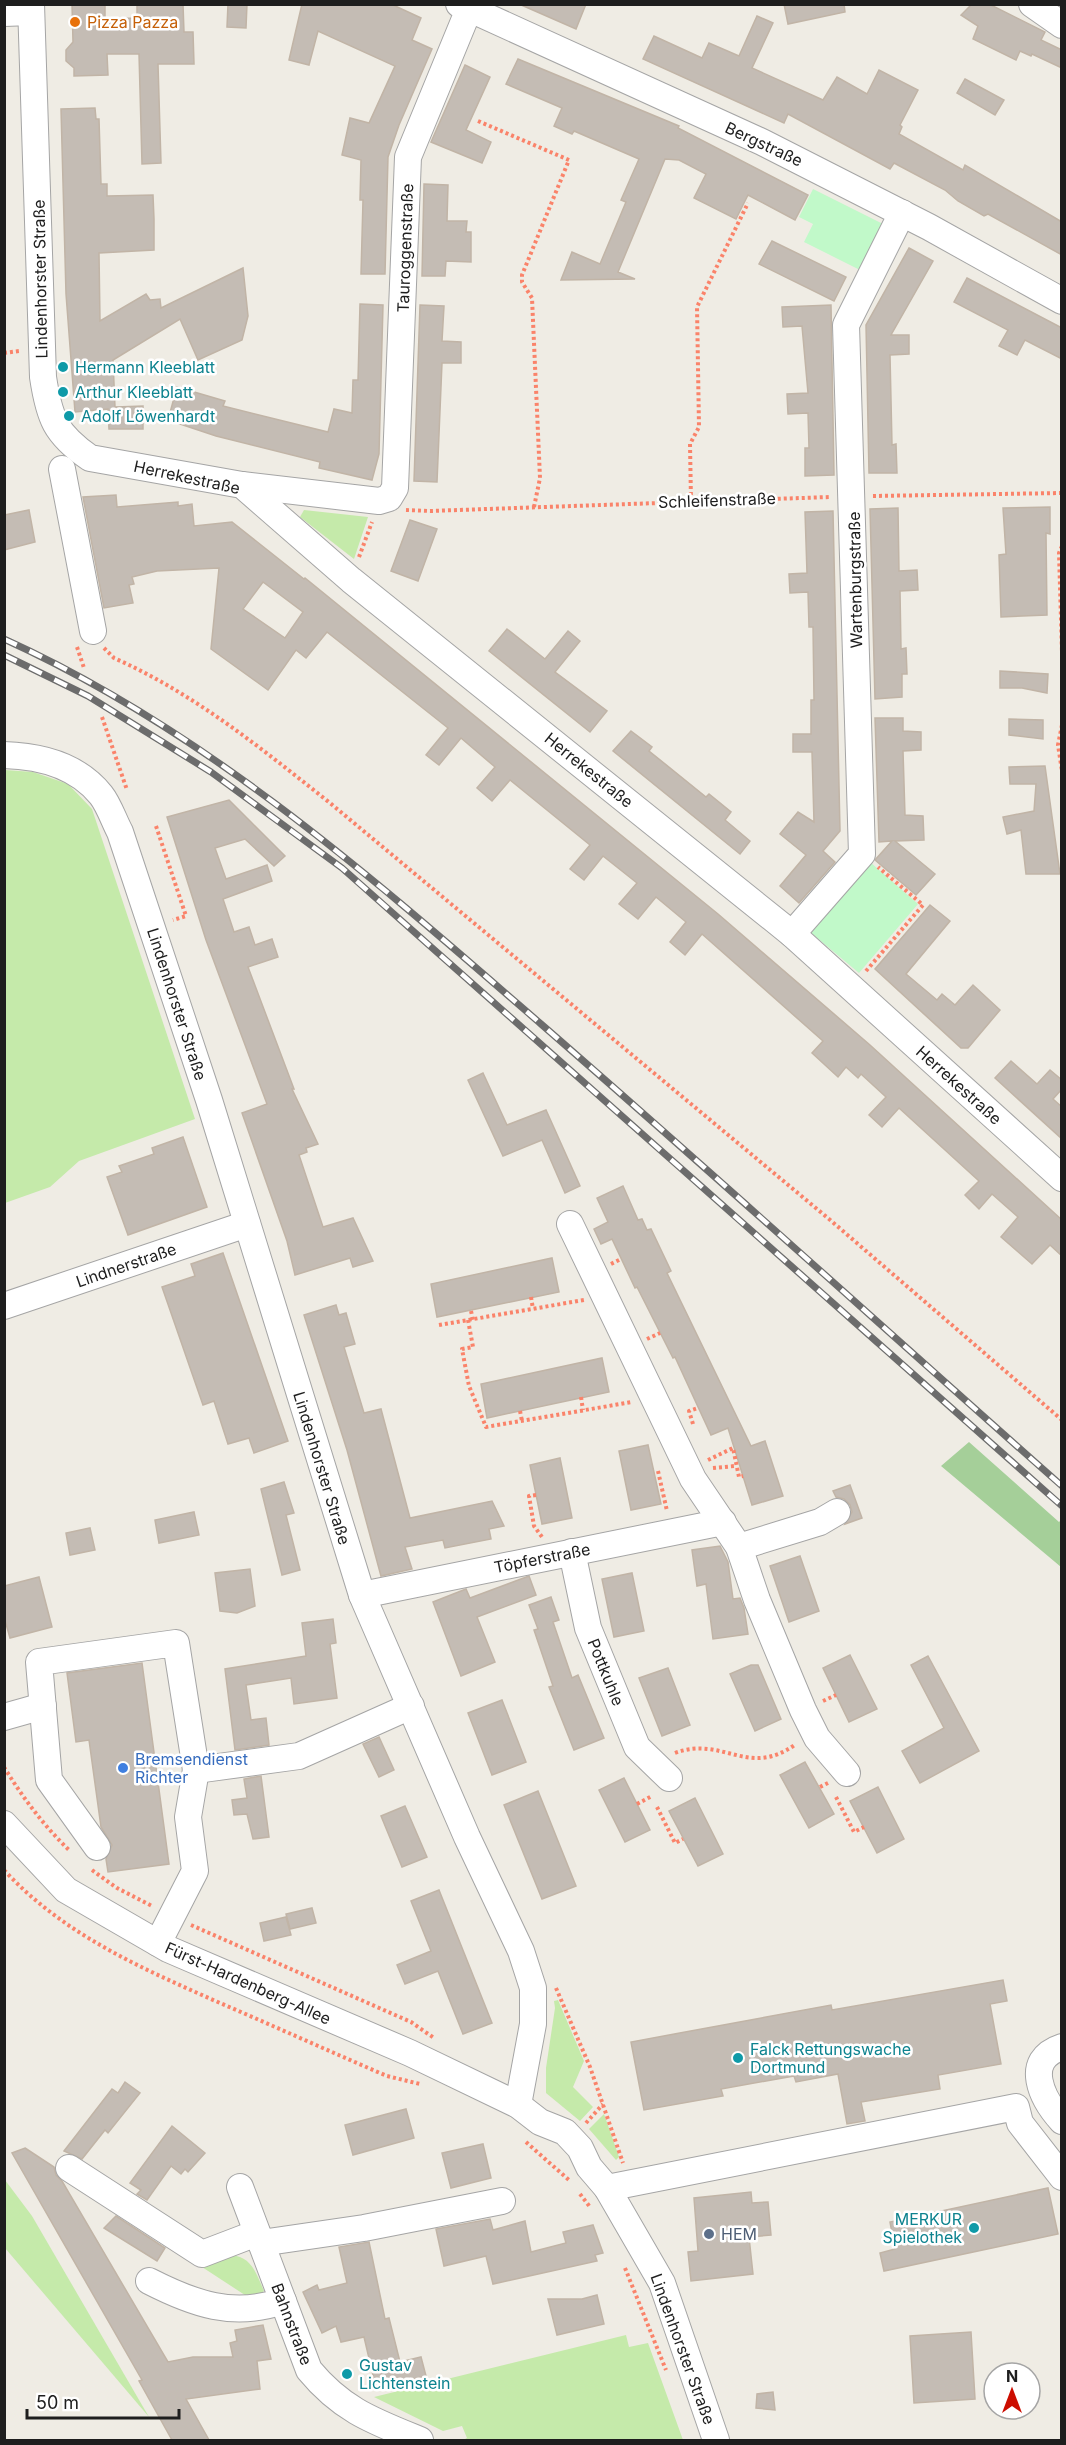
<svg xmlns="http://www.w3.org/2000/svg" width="1066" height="2445" viewBox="0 0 1066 2445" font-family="Inter,sans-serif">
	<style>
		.grass { fill: #c5eaaa }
		.forest { fill: #a5cf99 }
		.park { fill: #c1f9c9 }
		.building { fill: #c4bcb4; stroke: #c1b4a6; stroke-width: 1.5; fill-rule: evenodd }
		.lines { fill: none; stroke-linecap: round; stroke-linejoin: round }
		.minor-casing { stroke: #a5a5a5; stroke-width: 28 }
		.path { stroke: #fa836a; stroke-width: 4; stroke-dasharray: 3 3; stroke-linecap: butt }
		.minor { stroke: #fff; stroke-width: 26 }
		.rail-casing { stroke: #6c6c6c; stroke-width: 7 }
		.rail { stroke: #fff; stroke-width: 4.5; stroke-dasharray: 14; stroke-linecap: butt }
		.food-dot { fill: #e8710a; stroke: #fff; stroke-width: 2 }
		.culture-dot { fill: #0f9aa8; stroke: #fff; stroke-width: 2 }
		.shop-dot { fill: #3f7fe0; stroke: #fff; stroke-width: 2 }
		.service-dot { fill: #5c6f8a; stroke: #fff; stroke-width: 2 }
		.labels { text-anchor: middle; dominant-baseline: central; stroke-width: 5; stroke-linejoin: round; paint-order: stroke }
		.food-label { font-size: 16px; fill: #c56008; stroke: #fff; text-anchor: start }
		.street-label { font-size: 16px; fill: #1e1e1e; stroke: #fff }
		.culture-label { font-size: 16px; fill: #0d838f; stroke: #fff; text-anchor: start }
		.shop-label { font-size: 16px; fill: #366cbe; stroke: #fff; text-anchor: start }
		.service-label { font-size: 16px; fill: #4e5e75; stroke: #fff; text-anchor: start }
	</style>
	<rect width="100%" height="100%" fill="#efece4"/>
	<!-- grass -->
	<g class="grass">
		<path d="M304,510L368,517L354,559L300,517Z"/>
		<path d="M5,770L33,772L68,784L92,809L195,1119L79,1161L50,1187L5,1203Z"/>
		<path d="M558,2000L584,2061L573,2087L593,2107L580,2121L546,2093V2068L555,2008L554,2001Z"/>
		<path d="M604,2114L619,2157L616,2160L589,2129Z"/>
		<path d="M5,2180L32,2216L149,2417L5,2248Z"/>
		<path d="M231,2255C252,2257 256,2273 264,2291L251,2299L202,2267Z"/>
		<path d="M626,2335L629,2347L648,2343L683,2440H463L467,2438L462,2426L443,2431L374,2397Z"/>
	</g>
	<!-- forest -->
	<path class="forest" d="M969,1442L1059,1522L1061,1520V1567L941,1466Z"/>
	<!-- park -->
	<g class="park">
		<path d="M813,189L885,225L862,271L804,242L813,224L799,217Z"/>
		<path d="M870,862L918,904L859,973L810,932Z"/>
	</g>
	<!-- building -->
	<g class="building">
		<path d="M72,4H105V19L137,18V4H183L184,32H193L194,64H158L161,163L142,164L139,54H107L108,75L74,76V68L66,61V50L73,42Z"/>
		<path d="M228,4H247L246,28L227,27Z"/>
		<path d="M302,4H391L421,18L412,40L432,49L399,125L388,157L385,274H361L363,200H360L361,160L342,155L350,118L369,123L395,66L318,31L309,65L289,60Z"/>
		<path d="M519,4H586L576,29Z"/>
		<path d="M784,4H844L845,12L788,24Z"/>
		<path d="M972,4H989L1045,32L1041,40L1062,50V68L1032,54L1031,56L1020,51L1016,60L973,39L978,26L961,15Z"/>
		<path d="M757,16L773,23L752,68L823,100L837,77L867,94L879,70L918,90L900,125L902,127L899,134L963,170L965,165L1062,222V255L988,214L984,216L958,201L945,190L894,163L890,169L788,114L784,123L643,59L654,36L702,58L709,43L739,56Z"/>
		<path d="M518,59L679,126L678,128L808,195L795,220L748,195L736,219L694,198L706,174L679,160L665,159L618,272L635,279L561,280L572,252L600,264L626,202L621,200L639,159L574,131L572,134L554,126L562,108L506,84Z"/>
		<path d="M465,65L490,77L466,130L491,142L482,163L431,142Z"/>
		<path d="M965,79L1004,100L995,115L957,93Z"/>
		<path d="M95,108L96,119H99L101,184H107V196L153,195L154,219V250L99,253L100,321L146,294L150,300L160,299L161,308L243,268L248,316L242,340L198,360L180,319L113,360L115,407L143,406V429H109L108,409L75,412L66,294L61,109Z"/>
		<path d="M424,184L448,185L447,221H467L466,232H471V262L446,261L445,276H422Z"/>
		<path d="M772,241L846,277L834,301L759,264Z"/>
		<path d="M909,248L933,261L891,335H909V354L890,355L892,445L896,444L897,473H869L866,325Z"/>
		<path d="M967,278L1062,328V359L1025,340L1017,355L999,346L1008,330L954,302Z"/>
		<path d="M360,304L383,305L379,454L372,480L319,468L320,462L216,436L168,420L177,387L225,401L223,406L328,432L334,409L352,413L353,380H358Z"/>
		<path d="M420,305L444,306L442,341L461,342V363H442L437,482L414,481Z"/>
		<path d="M831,305L834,475L805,476V448H809L808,413L788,414L787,394L808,393L802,326L783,327L782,307Z"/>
		<path d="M116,495L117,507L178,502V506L192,504L194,526L232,522L304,579L305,578L718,914L870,1045L1062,1220V1256L1050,1245L1032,1264L1001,1237L1018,1217L992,1194L979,1209L965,1195L979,1181L899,1108L882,1127L869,1115L886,1097L861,1074L858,1078L846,1067L838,1077L812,1053L823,1041L702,934L685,955L670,942L686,922L656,897L638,919L619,904L637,883L603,856L584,880L570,869L590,845L510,780L492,801L477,788L495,767L461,738L439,765L426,755L448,728L327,632L306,658L296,650L268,690L211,649L219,568L157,571L132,577L134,584L129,585L133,603L104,608L83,497ZM263,582L303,612L285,638L243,609Z"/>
		<path d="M1050,507V534L1046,533L1047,615L1001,617L999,555L1006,554L1003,508Z"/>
		<path d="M898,508L899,571L917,570L918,590L900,591L901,649L906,648L907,674H902V697L875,699L870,509Z"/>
		<path d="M29,510L35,542L4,550V515Z"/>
		<path d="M833,511L840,831L823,851L835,862L799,903L780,886L806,855L780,834L798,812L814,822L812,752H793V734H811V700H814L813,627H809L808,592L790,593L789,574L807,573L805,512Z"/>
		<path d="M410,520L437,529L418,581L391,571Z"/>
		<path d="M507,629L545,659L568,631L580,641L555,672L607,711L590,732L489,651Z"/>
		<path d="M1000,671L1048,674L1047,693L1022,688H1000Z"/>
		<path d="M875,718H903V731L921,732V750L903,751L905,815L923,816L924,840L895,841L935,874L916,895L875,860L892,841L879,842Z"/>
		<path d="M1009,719L1043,720V739L1009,735Z"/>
		<path d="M631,731L652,747L649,751L706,797L709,794L731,812L725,820L750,841L740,854L613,751Z"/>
		<path d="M1045,766L1060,874H1026L1021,830L1007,834L1003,817L1034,811L1036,784H1010L1009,767Z"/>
		<path d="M229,800L285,856L274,866L245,839L215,848L226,879L267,865L272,881L223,899L234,932L249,927L255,945L272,939L278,957L248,967L294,1089H292L318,1144L306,1148L307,1152L299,1155L323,1227L353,1218L373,1261L353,1267L350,1258L295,1275L287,1241L242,1113L267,1104L206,940L167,817Z"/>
		<path d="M930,905L950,921L906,974L937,1000L942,994L955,1005L973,985L1000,1010L968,1048H961L875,969Z"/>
		<path d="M1011,1061L1037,1084L1050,1070L1062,1080V1089L1053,1099L1062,1107V1139L995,1078Z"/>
		<path d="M483,1073L507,1125L546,1110L580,1186L565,1193L542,1140L503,1156L468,1080Z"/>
		<path d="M183,1137L207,1207L128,1235L107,1177L122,1172L119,1166L154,1154L152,1148Z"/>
		<path d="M623,1186L638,1220L642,1219L647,1230L651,1229L671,1271L667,1273L751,1446L765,1441L783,1496L752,1505L728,1428L711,1435L675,1357L673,1358L637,1287L635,1288L612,1239L601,1244L594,1229L608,1222L597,1198Z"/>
		<path d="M223,1253L288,1441L254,1453L249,1438L228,1444L214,1401L203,1405L162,1287L195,1276L191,1264Z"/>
		<path d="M552,1258L559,1292L437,1317L431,1284Z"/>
		<path d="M336,1305L339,1315L346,1313L355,1344L344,1347L364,1413L381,1409L410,1518L492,1501L504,1526L489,1529L491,1539L445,1548L443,1540L405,1547L412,1569L381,1576L347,1450L304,1315Z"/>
		<path d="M602,1358L609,1392L487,1418L481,1384Z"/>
		<path d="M648,1445L661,1504L631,1510L619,1451Z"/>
		<path d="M560,1458L572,1518L542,1524L530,1465Z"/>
		<path d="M284,1482L294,1513L286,1515L300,1570L282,1575L261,1489Z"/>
		<path d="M850,1485L862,1518L845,1524L852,1512L850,1505L844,1499L836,1497L833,1491Z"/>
		<path d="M194,1512L199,1535L159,1543L155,1520Z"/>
		<path d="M90,1528L95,1550L70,1555L66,1533Z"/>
		<path d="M720,1546L728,1562L733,1599L740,1598L744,1608L748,1634L713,1639L706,1584L697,1586L692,1550Z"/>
		<path d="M800,1556L819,1611L789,1622L770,1566Z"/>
		<path d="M250,1569L255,1606L237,1613L220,1611L215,1573Z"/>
		<path d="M632,1573L644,1631L614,1637L602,1579Z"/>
		<path d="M529,1576L536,1595L477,1617L495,1662L461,1676L433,1602L466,1589L470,1598Z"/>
		<path d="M39,1577L52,1627L10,1638L4,1617V1586Z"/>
		<path d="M551,1597L559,1620L553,1622L572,1678L578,1675L604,1738L574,1750L549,1687L553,1686L534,1630L538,1629L529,1605Z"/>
		<path d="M333,1619L336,1643L330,1644L337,1698L294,1704L291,1678L246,1685L251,1720L266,1718L269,1745L235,1750L225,1669L306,1656L302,1623Z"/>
		<path d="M850,1655L877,1709L849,1722L823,1668Z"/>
		<path d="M928,1656L979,1751L920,1783L902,1751L944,1728L911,1665Z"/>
		<path d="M142,1663L169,1864L108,1872L106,1859L112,1845L101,1827L89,1740L76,1742L67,1673Z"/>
		<path d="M751,1665H758L781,1719L755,1731L730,1674Z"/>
		<path d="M668,1668L690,1725L662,1736L639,1678Z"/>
		<path d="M502,1700L526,1762L492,1775L468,1713Z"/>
		<path d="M379,1737L394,1770L379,1777L363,1744Z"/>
		<path d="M805,1762L834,1814L809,1828L780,1775Z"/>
		<path d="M261,1776L269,1837L253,1839L247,1814L234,1815L232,1800L247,1798L244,1779Z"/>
		<path d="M624,1778L650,1830L625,1842L599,1790Z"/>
		<path d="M878,1787L904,1839L877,1853L850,1801Z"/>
		<path d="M538,1791L576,1886L542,1899L504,1805Z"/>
		<path d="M695,1798L723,1854L698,1866L669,1811Z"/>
		<path d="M405,1806L427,1857L402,1867L381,1816Z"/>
		<path d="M439,1890L492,2023L463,2034L438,1971L405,1984L397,1965L431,1951L411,1901Z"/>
		<path d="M312,1908L316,1923L290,1929L286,1914Z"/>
		<path d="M286,1917L291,1935L264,1941L260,1923Z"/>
		<path d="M1003,1980L1007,2001L990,2004L1001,2064L938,2075L940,2089L861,2102L865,2121L847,2124L838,2074L796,2082L794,2076L721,2089L723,2096L644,2110L631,2042L831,2005L832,2010Z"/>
		<path d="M125,2082L140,2093L108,2133L105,2130L82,2159L64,2151L112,2089L118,2093Z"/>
		<path d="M406,2109L414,2138L353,2155L345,2125Z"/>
		<path d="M172,2126L205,2153L188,2172L185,2169L181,2174L171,2166L147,2200L137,2194L141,2190L130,2183Z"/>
		<path d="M483,2144L491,2178L451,2188L442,2153Z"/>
		<path d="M25,2148L54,2167L56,2175L62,2181L168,2362L193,2357H233L230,2343L237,2341L235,2330L263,2325L271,2359L257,2361L260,2389L186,2399L209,2440H172L139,2381L142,2380L12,2153Z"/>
		<path d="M1048,2188L1058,2234L884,2271L880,2253L895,2249L890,2222Z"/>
		<path d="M751,2192L752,2203L768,2202L771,2235L749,2237L753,2274L691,2281L688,2252L698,2251L694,2198Z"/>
		<path d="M116,2216L165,2248L157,2261L104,2228Z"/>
		<path d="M490,2219L493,2230L525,2221L531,2252L566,2243L563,2232L593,2225L603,2253L595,2255L597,2261L493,2284L486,2256L444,2266L436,2229Z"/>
		<path d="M369,2242L385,2319L389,2318L400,2362L421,2357L426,2376L376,2388L364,2337L341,2342L336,2326L322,2333L303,2292L317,2285L319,2290L347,2283L339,2247Z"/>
		<path d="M597,2295L604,2324L557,2335L548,2299H582Z"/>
		<path d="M971,2332L975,2399L914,2403L910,2336Z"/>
		<path d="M773,2392L775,2410L756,2408L757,2394Z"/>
	</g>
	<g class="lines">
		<!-- minor casing -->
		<g class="minor-casing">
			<g id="minor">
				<path d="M31,4L43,377C49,417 55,434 90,458L242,485L351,580L792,934L1062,1178"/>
				<path d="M459,4L762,142L929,227L1062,301"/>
				<path d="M1032,4L1062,25"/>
				<path d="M4,13L31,12"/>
				<path d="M62,469L93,631"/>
				<path d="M242,485L379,501L389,498L395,488L408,157L469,9"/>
				<path d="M4,755C41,756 77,765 101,795C109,805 114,821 120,832L209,1100L362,1595L467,1837L521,1951L533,1988V2024L518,2105"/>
				<path d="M792,934L862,854L846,325L902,213"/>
				<path d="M570,1224L693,1479L739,1547L757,1600L803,1710L817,1738L847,1773"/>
				<path d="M4,1306L247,1224"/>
				<path d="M739,1547L820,1522L837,1512"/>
				<path d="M572,1552L588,1628L637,1747L669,1778"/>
				<path d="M362,1595L723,1522"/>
				<path d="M4,1717L43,1706"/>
				<path d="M4,1824L66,1890L168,1949L410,2053L518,2105L540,2122L565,2132L580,2148L589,2167L607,2188L662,2283L716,2440"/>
				<path d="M97,1847L49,1780L39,1662L176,1643L196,1770L299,1756L411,1706"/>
				<path d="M158,1943L195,1871L188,1817L196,1770"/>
				<path d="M1062,2047C1022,2060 1042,2099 1062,2121"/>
				<path d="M69,2168L202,2254L257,2233"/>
				<path d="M240,2187L309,2370C342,2410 373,2421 420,2440"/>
				<path d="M607,2188L1016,2107L1020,2123L1062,2177"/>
				<path d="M261,2243L364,2228L502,2201"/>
				<path d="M149,2281C194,2304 233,2318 283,2301"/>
			</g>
		</g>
		<!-- path -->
		<g class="path">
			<path d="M478,121L569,160L522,275V282L532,298L540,478L534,507"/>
			<path d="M4,353L19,351"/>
			<path d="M873,496L1062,493"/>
			<path d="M691,501L690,444L699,427L697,307L748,203"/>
			<path d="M406,510L430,511L830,497"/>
			<path d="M1062,546L1059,553L1062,652"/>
			<path d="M359,557L372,522"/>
			<path d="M77,647L84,668"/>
			<path d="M104,648L114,658C195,694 262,749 330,803L829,1219L1062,1420"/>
			<path d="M102,717L127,790"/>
			<path d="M1062,725L1058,745L1062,771"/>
			<path d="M156,826L186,916L173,920"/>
			<path d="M866,971L923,905L878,867"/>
			<path d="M611,1264L621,1259"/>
			<path d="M531,1297L533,1309"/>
			<path d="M471,1311L473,1320"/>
			<path d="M468,1320L473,1347L462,1349L469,1386L486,1427L632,1402"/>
			<path d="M439,1325L584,1300"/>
			<path d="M647,1339L660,1333"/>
			<path d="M581,1397L583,1410"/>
			<path d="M520,1411L522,1421"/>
			<path d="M693,1424L689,1411L698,1408"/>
			<path d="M708,1460L733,1448L739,1477L743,1476"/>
			<path d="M713,1468L735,1466"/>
			<path d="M658,1471L667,1511"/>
			<path d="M536,1495L529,1496L534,1526L542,1537"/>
			<path d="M823,1701L836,1695"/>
			<path d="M675,1753C723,1735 748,1779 796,1744"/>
			<path d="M4,1767C23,1798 44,1826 70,1851"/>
			<path d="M820,1787L828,1783"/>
			<path d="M836,1797L854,1832L864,1827"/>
			<path d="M637,1804L652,1796"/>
			<path d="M657,1807L675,1843L683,1839"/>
			<path d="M4,1870C64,1935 141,1968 220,2003C276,2027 331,2052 387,2076L420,2084"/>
			<path d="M92,1870L117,1888L152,1906"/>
			<path d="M191,1925L411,2022L434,2038"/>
			<path d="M556,1988L590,2067L623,2163"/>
			<path d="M586,2123L603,2104"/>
			<path d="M526,2142L570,2181"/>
			<path d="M580,2194L590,2207"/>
			<path d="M625,2268L666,2370"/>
		</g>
		<!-- minor -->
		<use href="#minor" class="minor"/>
		<!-- rail casing -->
		<g class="rail-casing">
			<g id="rail">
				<path d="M4,639C207,731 375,880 541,1024C716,1176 888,1332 1062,1486"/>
				<path d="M4,655L88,696L211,772L342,868L1062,1506"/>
			</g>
		</g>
		<!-- rail -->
		<use href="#rail" class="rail"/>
	</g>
	<!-- markers -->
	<circle class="food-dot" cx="75" cy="22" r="6"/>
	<g class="culture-dot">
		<circle cx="63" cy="367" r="6"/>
		<circle cx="63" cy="392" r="6"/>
		<circle cx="69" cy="416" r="6"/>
		<circle cx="738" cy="2058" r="6"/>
		<circle cx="974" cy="2228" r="6"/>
		<circle cx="347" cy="2374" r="6"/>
	</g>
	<circle class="shop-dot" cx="123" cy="1768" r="6"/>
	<circle class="service-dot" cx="709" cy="2234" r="6"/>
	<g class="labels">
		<!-- food labels -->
		<g class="food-label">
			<text x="87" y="22">Pizza Pazza</text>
		</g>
		<!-- street labels -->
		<g class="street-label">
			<text transform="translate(764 144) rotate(25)">Bergstraße</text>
			<text transform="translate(405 248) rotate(-88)">Tauroggenstraße</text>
			<text transform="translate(40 279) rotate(-91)">Lindenhorster Straße</text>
			<text transform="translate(187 477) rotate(12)">Herrekestraße</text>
			<text transform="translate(717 500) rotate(-2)">Schleifenstraße</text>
			<text transform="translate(855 580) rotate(-91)">Wartenburgstraße</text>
			<text transform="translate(589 770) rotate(39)">Herrekestraße</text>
			<text transform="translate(177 1004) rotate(72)">Lindenhorster Straße</text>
			<text transform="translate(959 1085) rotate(42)">Herrekestraße</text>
			<text transform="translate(126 1265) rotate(-19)">Lindnerstraße</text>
			<text transform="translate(322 1468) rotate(73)">Lindenhorster Straße</text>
			<text transform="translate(542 1558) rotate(-11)">Töpferstraße</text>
			<text transform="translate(606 1672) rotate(68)">Pottkuhle</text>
			<text transform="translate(248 1983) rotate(24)">Fürst-Hardenberg-Allee</text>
			<text transform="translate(292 2324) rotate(69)">Bahnstraße</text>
			<text transform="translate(683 2349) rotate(70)">Lindenhorster Straße</text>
		</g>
		<!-- culture labels -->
		<g class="culture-label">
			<text x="75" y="367">Hermann Kleeblatt</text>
			<text x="75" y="392">Arthur Kleeblatt</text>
			<text x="81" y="416">Adolf Löwenhardt</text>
			<text x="750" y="2049">Falck Rettungswache<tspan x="750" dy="18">Dortmund</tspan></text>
			<text x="962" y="2219" text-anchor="end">MERKUR<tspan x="962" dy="18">Spielothek</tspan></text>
			<text x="359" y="2365">Gustav<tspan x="359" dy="18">Lichtenstein</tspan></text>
		</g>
		<!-- shop labels -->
		<g class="shop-label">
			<text x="135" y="1759">Bremsendienst<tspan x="135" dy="18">Richter</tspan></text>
		</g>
		<!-- service labels -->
		<g class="service-label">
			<text x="721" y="2234">HEM</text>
		</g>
	</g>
	<!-- border -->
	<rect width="1066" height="2445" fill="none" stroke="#1e1e1e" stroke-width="12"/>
	<!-- north arrow -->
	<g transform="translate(1012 2391)"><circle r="28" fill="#ffffff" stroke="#a5a5a5" stroke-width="1.5"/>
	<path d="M0-4.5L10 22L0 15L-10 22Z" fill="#cc0d00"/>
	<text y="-9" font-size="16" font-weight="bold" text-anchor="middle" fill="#1e1e1e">N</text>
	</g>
	<!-- scale -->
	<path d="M27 2409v9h152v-9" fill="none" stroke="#1e1e1e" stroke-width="3"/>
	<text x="36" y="2409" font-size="18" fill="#1e1e1e" stroke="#ffffff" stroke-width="4.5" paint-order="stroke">50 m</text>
</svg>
